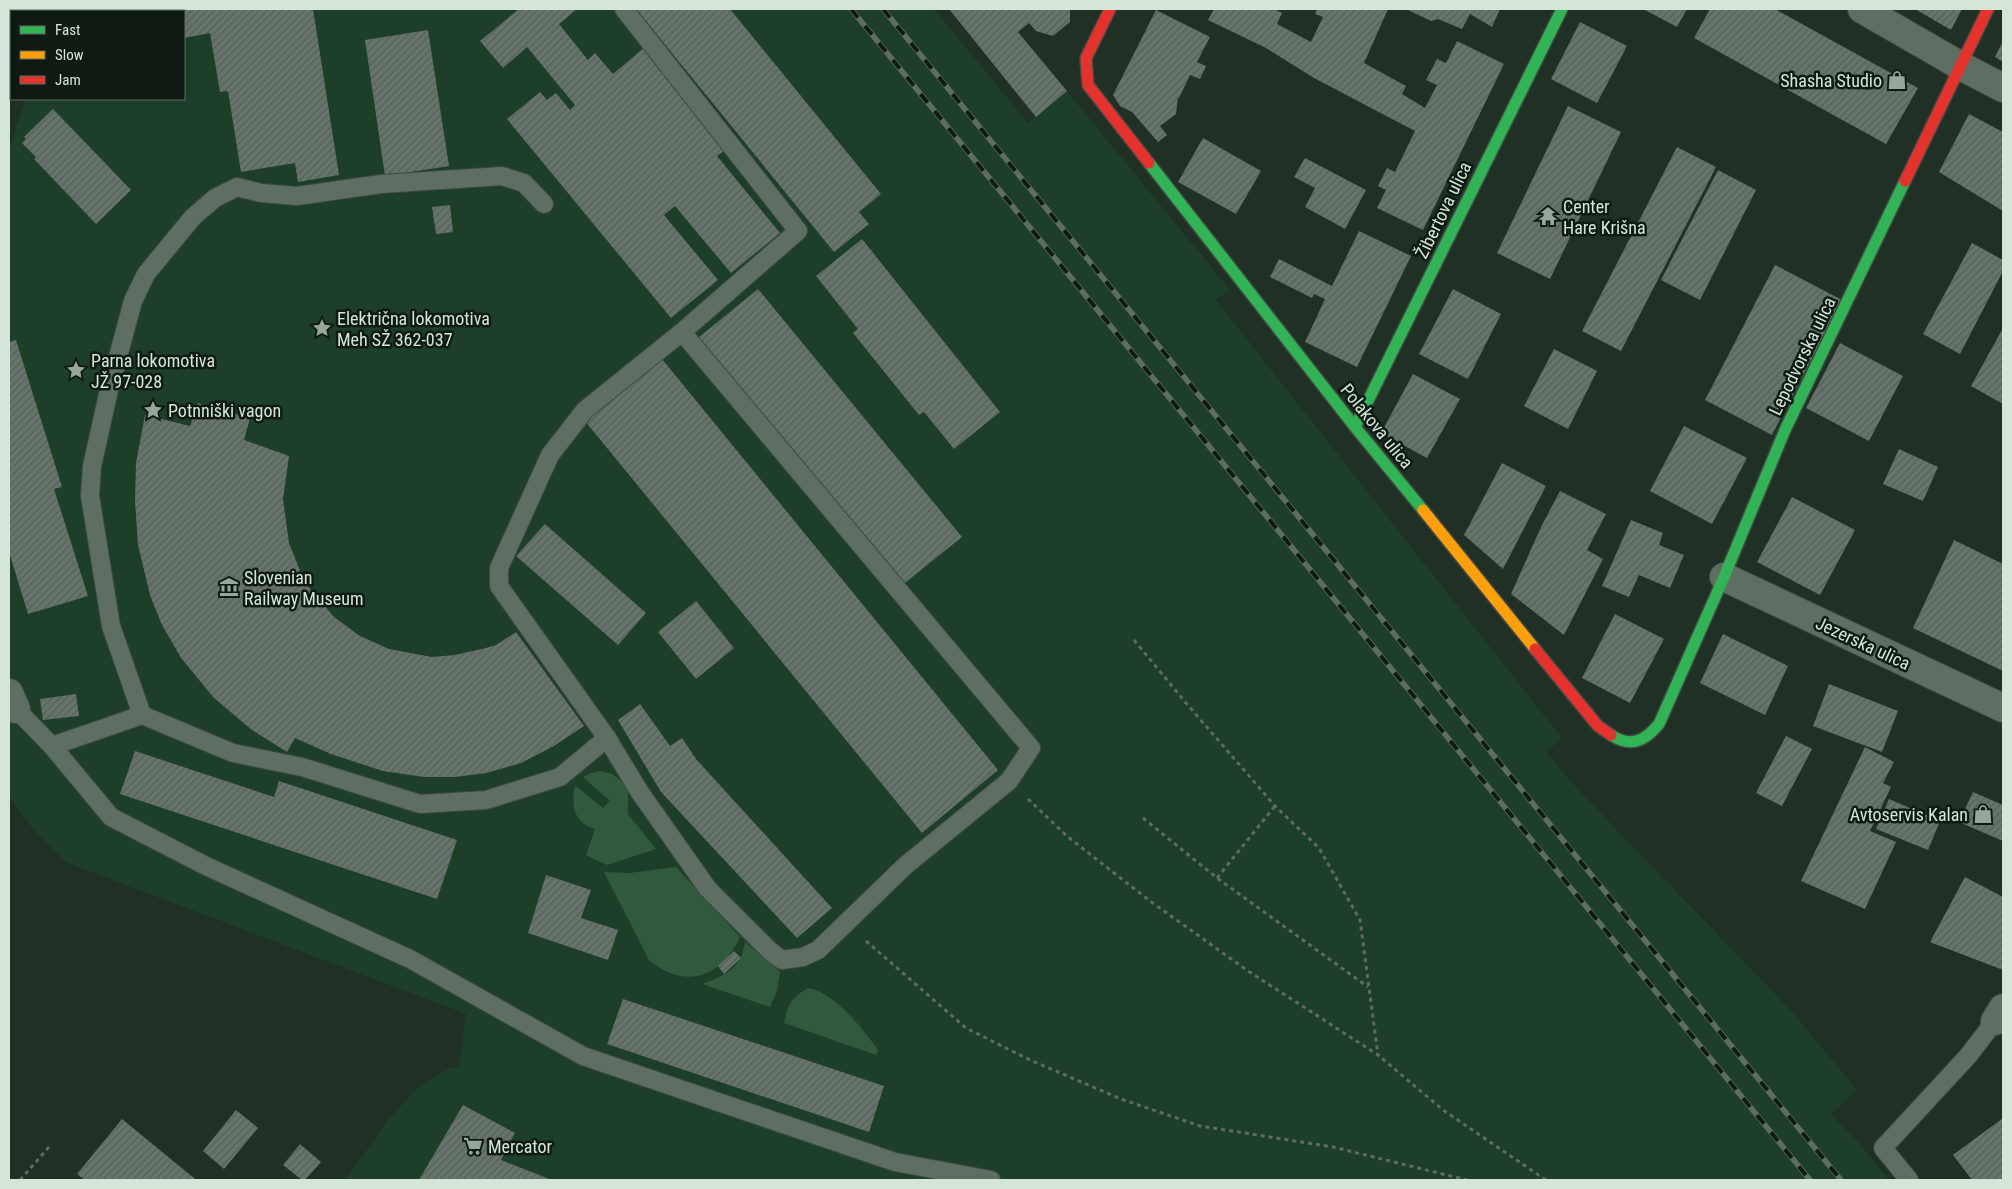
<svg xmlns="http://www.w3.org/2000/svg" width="2012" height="1189" viewBox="0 0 2012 1189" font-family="'Roboto Condensed',sans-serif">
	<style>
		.built { fill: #1d3e28 }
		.green { fill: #31593e }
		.building { fill: url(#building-hatch) }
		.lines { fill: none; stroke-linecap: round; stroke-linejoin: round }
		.lane-casing { stroke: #3f4b43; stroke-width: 20 }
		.street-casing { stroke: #3f4b43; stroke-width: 30 }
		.fast-casing { stroke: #3f4b43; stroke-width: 14 }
		.slow-casing { stroke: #3f4b43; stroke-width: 14 }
		.jam-casing { stroke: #3f4b43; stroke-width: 14 }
		.path { stroke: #5f6c63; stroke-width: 3; stroke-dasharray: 4 4; stroke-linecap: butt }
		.lane { stroke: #5e6e63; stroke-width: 18 }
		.street { stroke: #5e6e63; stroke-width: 28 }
		.fast { stroke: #30b455; stroke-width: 11 }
		.slow { stroke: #ff9f0a; stroke-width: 11 }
		.jam { stroke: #e5322d; stroke-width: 11 }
		.rail-casing { stroke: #5e6c62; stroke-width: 5.5 }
		.rail { stroke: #0e1a12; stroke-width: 4; stroke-dasharray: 11; stroke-linecap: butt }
		.labels { text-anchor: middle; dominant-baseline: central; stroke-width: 5; stroke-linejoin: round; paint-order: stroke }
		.poi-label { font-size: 18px; fill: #d5e6d9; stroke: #0e1a12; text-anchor: start }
		.street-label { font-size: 18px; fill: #d5e6d9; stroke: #0e1a12 }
	</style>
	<defs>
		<pattern id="building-hatch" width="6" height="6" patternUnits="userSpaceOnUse" patternTransform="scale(1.25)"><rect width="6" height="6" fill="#66746b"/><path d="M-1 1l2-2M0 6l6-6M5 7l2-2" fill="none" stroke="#555f58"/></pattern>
	</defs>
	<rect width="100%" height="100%" fill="#203025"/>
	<!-- built -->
	<path class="built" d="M56,9H934L1028,123L1067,91L1230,290L1216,300L1562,738L1546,752L1583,795L1787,1006L1857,1090L1831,1114L1863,1148L1889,1180H345L389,1119L416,1089L442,1072L450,1068L457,1067L460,1061L466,1014L65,862L33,829L9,796V150L26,99H184V11H55Z"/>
	<!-- green -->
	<g class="green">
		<path d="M600,771L612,774L623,782L628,790V814L656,849L607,865L586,855L595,829C573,822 571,805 575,785L603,808L610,801L583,777L591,773Z"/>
		<path d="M676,867L740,937C721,978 685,990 649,960L604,872L629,873Z"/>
		<path d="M745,942L780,972L777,991L770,1007L702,984C716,979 734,972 741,957C743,953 744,946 745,942Z"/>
		<path d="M808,988C834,992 863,1029 878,1050L876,1055L784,1023C788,1004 791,998 808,988Z"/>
	</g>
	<!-- building -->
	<g class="building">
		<path d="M146,9H313L339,175L298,182L295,163L241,172L228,91L220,92L210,33L184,38V11H146Z"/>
		<path d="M519,9H577L559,24L588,60L595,53L613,74L645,47L728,148L717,156L780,233L731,273L675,206L664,215L718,280L671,318L507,119L540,92L547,100L556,93L570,110L575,105L527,47L503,68L480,41Z"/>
		<path d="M636,9H730L881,194L859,212L869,224L834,252Z"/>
		<path d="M949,9H1070V22L1053,36L1036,31L1029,23L1018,32L1067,91L1036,117Z"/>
		<path d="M1214,9H1274L1282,13L1277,24L1311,42L1323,17L1315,14L1317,9H1388L1364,63L1406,86L1402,94L1425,108L1437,85L1426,80L1437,59L1446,63L1457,41L1504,64L1423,230L1377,208L1386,190L1378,186L1387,168L1395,172L1415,131L1314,78L1266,48L1208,20Z"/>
		<path d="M1406,9H1500L1492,27L1470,14L1462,29L1438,19L1431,21Z"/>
		<path d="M1643,9H1687L1677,27Z"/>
		<path d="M1710,9H1775L1918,88L1886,144L1694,38Z"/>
		<path d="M1915,9H1962L1951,30Z"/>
		<path d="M1156,10L1210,37L1197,62L1206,66L1200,79L1190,75L1179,98L1178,97L1176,114L1160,126L1167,135L1158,142L1132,112L1120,106L1113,95Z"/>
		<path d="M1580,22L1627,46L1597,103L1551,79Z"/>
		<path d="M428,30L449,166L385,176L365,40Z"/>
		<path d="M2003,41V62L1995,57Z"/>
		<path d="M1568,106L1621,132L1550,279L1497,253Z"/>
		<path d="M53,109L131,190L96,224L34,159L36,157L22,143L26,139L24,137Z"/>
		<path d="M1969,114L2003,132V211L1939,172Z"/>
		<path d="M1203,138L1261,171L1236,214L1178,182Z"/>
		<path d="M1677,147L1716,167L1621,351L1582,331Z"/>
		<path d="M1305,158L1366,190L1345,229L1305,207L1315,188L1294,177Z"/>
		<path d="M1718,170L1756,190L1700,300L1661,280Z"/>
		<path d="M450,205L453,232L436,234L432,207Z"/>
		<path d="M1359,231L1411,256L1357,367L1305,342L1325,299L1314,294L1312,298L1270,277L1279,259L1332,286Z"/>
		<path d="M862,239L1000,412L954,449L924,412L919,415L853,333L858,329L816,276Z"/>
		<path d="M1972,243L2003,260V271L1960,354L1923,334Z"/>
		<path d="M1775,265L1842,300L1772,435L1705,400Z"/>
		<path d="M758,289L962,537L901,586L698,338Z"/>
		<path d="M1453,289L1501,314L1468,379L1419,354Z"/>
		<path d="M2003,328V404L1971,386Z"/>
		<path d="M16,340L62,487L54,489L88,596L28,614L9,552V342Z"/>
		<path d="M1840,343L1903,376L1869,441L1806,408Z"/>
		<path d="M1554,349L1597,371L1568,429L1524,406Z"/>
		<path d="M662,359L998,770L922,833L585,421Z"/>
		<path d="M1413,374L1460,399L1427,458L1381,433Z"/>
		<path d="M198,403L250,418L244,440L289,456L283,499L289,543L305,583L334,617L360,636L389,649L432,657L455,655L486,648L496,645L516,632L584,726L554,746L521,763L486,773L455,777H424L383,771L331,754L295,738L287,752L252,730L214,698L181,658L161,623L150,595L138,545L135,501L136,463L145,415L190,426Z"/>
		<path d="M1684,426L1747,458L1712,524L1650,491Z"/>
		<path d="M1899,449L1938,467L1923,501L1883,484Z"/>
		<path d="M1502,463L1546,486L1503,569L1464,535Z"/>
		<path d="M1560,491L1606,514L1587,550L1603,559L1564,635L1511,594L1541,527Z"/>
		<path d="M1792,497L1855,530L1820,595L1757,562Z"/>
		<path d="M1631,520L1663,533L1659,545L1684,555L1670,588L1639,575L1629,597L1602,586Z"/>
		<path d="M545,524L646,613L618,645L516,556Z"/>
		<path d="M1954,540L2003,564V671L1913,628Z"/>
		<path d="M696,601L734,648L696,679L658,632Z"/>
		<path d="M1615,614L1664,639L1630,703L1582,678Z"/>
		<path d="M1723,634L1788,666L1765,715L1700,683Z"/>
		<path d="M1829,684L1898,711L1882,752L1813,726Z"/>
		<path d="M76,694L79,716L43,720L40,699Z"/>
		<path d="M640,704L670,746L682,738L696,759L832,908L797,938L661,792L618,720Z"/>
		<path d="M1786,736L1812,749L1782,806L1756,793Z"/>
		<path d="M1865,747L1894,762L1883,783L1891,787L1870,831L1896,842L1865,909L1801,881Z"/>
		<path d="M135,751L274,797L279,781L457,840L437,899L120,794Z"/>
		<path d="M1973,792L2003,805V841L1959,822Z"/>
		<path d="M1889,799L1940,821L1928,850L1876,829Z"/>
		<path d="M546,875L591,890L581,918L618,930L608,960L528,933Z"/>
		<path d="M1965,877L2003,897V970L1930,942Z"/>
		<path d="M734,951L741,958L724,974L718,966Z"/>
		<path d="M623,999L884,1086L869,1132L607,1044Z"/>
		<path d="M463,1105L515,1133L501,1160L552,1180H419Z"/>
		<path d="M236,1110L258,1128L224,1169L203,1151Z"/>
		<path d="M2003,1118V1180H1972L1953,1155Z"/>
		<path d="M122,1119L189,1174L197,1180H85L77,1174Z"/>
		<path d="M300,1144L321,1162L305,1180H302L283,1165Z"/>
	</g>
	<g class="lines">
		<!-- lane casing -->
		<g class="lane-casing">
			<g id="lane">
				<path d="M624,9L798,231L682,332L585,410L550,455L499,568V586L607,738L639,791L708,889L770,951L782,960L803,957L818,950L906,865L1009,781L1031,748L682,332"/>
				<path d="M16,709L52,746L142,715L233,753L302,767L420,804L486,800L560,777L607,738"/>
				<path d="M142,715L111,626L90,496L92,466L109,390L133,301L146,274L193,217L215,198L237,187L261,193L297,196L381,184L502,176L524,183L544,204"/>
				<path d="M52,746L111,817L206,866L410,959L583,1056L895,1162L991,1180"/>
				<path d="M1909,1180L1883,1148L1968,1056L1995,1021"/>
			</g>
		</g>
		<!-- street casing -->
		<g class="street-casing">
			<g id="street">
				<path d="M1862,9L1961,66L2003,88"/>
				<path d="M1724,577L2003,708"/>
				<path d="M9,693L16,709"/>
				<path d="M1995,1021L2003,1008"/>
			</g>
		</g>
		<!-- fast casing -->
		<g class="fast-casing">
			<g id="fast">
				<path d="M1149,163L1355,427L1423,510"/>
				<path d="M1355,427L1562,9"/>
				<path d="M1611,735C1631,748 1645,741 1659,724L1724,577L1785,430L1905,181"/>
			</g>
		</g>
		<!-- slow casing -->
		<g class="slow-casing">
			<path id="slow" d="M1423,510L1535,649"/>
		</g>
		<!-- jam casing -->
		<g class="jam-casing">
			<g id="jam">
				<path d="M1110,9L1086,58L1088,85L1149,163"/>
				<path d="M1905,181L1988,9"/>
				<path d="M1535,649L1598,726L1611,735"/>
			</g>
		</g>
		<!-- path -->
		<g class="path">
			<path d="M1134,640L1186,703L1275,806L1319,848L1360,920L1378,1055"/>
			<path d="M1028,799L1068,837L1150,901L1248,971L1378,1055L1443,1110L1546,1180"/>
			<path d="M1143,818L1217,878L1368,987"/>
			<path d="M1217,878L1275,806"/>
			<path d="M866,941L966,1028L1030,1060L1121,1099L1200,1126L1333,1147L1467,1180"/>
			<path d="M20,1180L49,1147"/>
		</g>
		<!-- lane -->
		<use href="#lane" class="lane"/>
		<!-- street -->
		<use href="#street" class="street"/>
		<!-- fast -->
		<use href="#fast" class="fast"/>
		<!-- slow -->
		<use href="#slow" class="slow"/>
		<!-- jam -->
		<use href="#jam" class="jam"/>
		<!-- rail casing -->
		<g class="rail-casing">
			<g id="rail">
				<path d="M851,9L1810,1180"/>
				<path d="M883,9L1841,1180"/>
			</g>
		</g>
		<!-- rail -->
		<use href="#rail" class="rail"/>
	</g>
	<!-- icons -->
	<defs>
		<g id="shop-bare" transform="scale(1.5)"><path d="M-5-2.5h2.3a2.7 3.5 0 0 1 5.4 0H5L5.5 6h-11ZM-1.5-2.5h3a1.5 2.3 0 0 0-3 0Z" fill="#96a69a" stroke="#0e1a12" stroke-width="2.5" paint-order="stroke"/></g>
		<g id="temple-bare" transform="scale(1.5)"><path d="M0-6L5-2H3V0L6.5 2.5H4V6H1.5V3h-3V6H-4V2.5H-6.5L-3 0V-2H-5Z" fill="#96a69a" stroke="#0e1a12" stroke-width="2.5" paint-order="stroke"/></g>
		<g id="sight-bare" transform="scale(1.5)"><path d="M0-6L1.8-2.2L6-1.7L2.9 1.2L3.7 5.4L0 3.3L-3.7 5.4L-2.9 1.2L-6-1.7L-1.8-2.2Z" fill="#96a69a" stroke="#0e1a12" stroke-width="2.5" paint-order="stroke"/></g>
		<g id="museum-bare" transform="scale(1.5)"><path d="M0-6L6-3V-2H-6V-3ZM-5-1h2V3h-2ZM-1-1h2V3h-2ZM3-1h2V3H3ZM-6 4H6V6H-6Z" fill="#96a69a" stroke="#0e1a12" stroke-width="2.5" paint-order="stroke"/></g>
		<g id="supermarket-bare" transform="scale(1.5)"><path d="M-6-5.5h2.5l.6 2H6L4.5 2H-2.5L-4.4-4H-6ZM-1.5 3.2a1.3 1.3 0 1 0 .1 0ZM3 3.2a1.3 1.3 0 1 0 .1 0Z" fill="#96a69a" stroke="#0e1a12" stroke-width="2.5" paint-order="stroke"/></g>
	</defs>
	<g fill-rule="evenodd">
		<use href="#shop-bare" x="1897" y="80"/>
		<use href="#temple-bare" x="1548" y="216"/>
		<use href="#sight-bare" x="322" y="328"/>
		<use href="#sight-bare" x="76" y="370"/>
		<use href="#sight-bare" x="153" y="410"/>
		<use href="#museum-bare" x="229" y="587"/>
		<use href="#shop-bare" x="1983" y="814"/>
		<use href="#supermarket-bare" x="473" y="1146"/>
	</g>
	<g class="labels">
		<!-- poi labels -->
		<g class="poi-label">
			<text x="1882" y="80" text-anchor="end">Shasha Studio</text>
			<text x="1563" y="206">Center<tspan x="1563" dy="21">Hare Krišna</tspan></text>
			<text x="337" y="318">Električna lokomotiva<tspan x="337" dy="21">Meh SŽ 362-037</tspan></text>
			<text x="91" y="360">Parna lokomotiva<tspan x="91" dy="21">JŽ 97-028</tspan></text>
			<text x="168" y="410">Potnniški vagon</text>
			<text x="244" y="577">Slovenian<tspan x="244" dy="21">Railway Museum</tspan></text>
			<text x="1968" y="814" text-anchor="end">Avtoservis Kalan</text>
			<text x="488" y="1146">Mercator</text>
		</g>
		<!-- street labels -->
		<g class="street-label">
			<text transform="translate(1443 210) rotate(-64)">Žibertova ulica</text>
			<text transform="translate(1802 356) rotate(-64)">Lepodvorska ulica</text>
			<text transform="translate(1377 426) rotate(51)">Polakova ulica</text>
			<text transform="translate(1863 643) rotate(25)">Jezerska ulica</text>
		</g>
	</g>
	<!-- border -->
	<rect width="2012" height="1189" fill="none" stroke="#d5e6d9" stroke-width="20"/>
	<!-- legend -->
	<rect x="10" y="10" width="175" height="90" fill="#0e1a12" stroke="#5e6c62"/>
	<rect x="20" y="26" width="25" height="8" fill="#30b455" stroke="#5e6c62"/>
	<text x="55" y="35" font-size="15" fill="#d5e6d9">Fast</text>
	<rect x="20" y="51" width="25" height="8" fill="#ff9f0a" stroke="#5e6c62"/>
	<text x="55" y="60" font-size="15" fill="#d5e6d9">Slow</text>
	<rect x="20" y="76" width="25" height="8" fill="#e5322d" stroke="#5e6c62"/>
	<text x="55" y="85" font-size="15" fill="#d5e6d9">Jam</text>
</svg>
